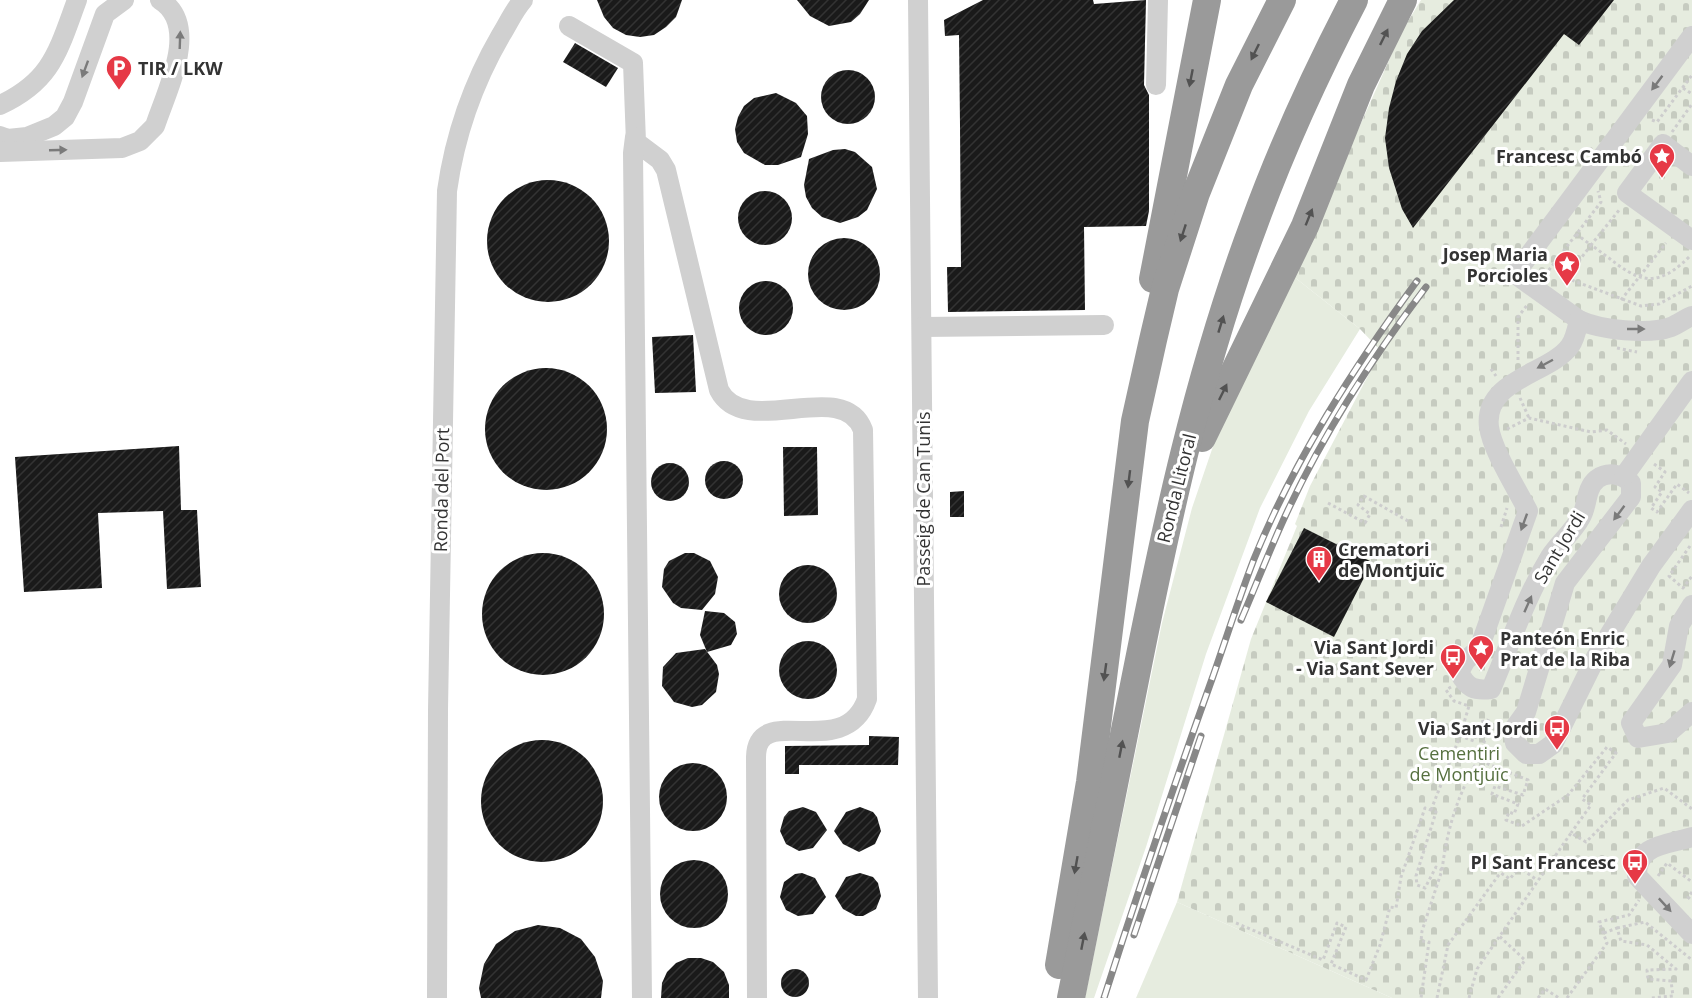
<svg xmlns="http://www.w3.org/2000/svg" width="1692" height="998" viewBox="0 0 1692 998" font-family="'Open Sans',sans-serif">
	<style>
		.grass { fill: #e6ecdf }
		.cemetery { fill: url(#cemetery-stones) }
		.building { fill: url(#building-hatch) }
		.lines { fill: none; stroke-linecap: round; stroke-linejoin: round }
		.path { stroke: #cdcdcd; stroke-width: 3; stroke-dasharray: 3 3; stroke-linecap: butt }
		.minor { stroke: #d0d0d0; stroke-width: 20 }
		.highway { stroke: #9a9a9a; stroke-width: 28 }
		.rail-casing { stroke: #888; stroke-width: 7 }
		.rail { stroke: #fff; stroke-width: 4.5; stroke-dasharray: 14; stroke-linecap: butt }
		.oneway { fill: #525252 }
		.oneway2 { fill: #7a7a7a }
		.labels { text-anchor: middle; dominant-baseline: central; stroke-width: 6; stroke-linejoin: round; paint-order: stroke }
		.poi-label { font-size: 18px; font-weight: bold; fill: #333; stroke: #fff; text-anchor: end }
		.street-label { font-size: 18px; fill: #333; stroke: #fff }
		.park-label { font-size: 18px; fill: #56703f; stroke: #fff }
	</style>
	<defs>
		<pattern id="cemetery-stones" width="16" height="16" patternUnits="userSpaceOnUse" patternTransform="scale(1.5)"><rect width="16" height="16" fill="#e6ecdf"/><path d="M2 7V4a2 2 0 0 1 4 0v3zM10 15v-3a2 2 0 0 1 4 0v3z" fill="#c6cbc0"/></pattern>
		<pattern id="building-hatch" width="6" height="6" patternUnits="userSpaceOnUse" patternTransform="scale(1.5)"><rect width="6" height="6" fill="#1a1a1a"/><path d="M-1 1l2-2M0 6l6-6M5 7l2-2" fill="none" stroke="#333"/></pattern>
	</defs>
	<rect width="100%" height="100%" fill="#fff"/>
	<!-- grass -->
	<g class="grass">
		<path d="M1293,276L1360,329L1309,411L1260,508L1206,654L1146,847L1094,998H1085L1162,623L1192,508L1222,420Z"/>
		<path d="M1177,902L1392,998H1136Z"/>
	</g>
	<!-- cemetery -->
	<path class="cemetery" d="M1421,0H1692V998H1392L1177,902L1251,639L1297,526L1295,524L1310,486L1381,351L1360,329L1293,276L1402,31Z"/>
	<!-- building -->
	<g class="building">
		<path d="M597,0H682L676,17L666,27L654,35L640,37L626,35L613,28L604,17Z"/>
		<path d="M797,0H869L860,14L851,22L829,26L810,16Z"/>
		<path d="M983,0H1093L1094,4L1146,0L1144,85L1149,95V211L1146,226L1084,227L1085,310L948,312L947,267H961L960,125L959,35L945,36L944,20Z"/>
		<path d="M1454,0H1614L1579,45L1564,34L1413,228L1402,209L1389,168L1385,138L1389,108L1396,81L1407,54L1422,31Z"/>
		<path d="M575,43L618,68L606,87L563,62Z"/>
		<circle cx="848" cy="97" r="27"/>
		<path d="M776,93L796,103L807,116L808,134L801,157L778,165H765L744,153L737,142L735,129L738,117L744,106L754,98Z"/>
		<path d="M845,149L855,152L872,167L877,189L867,210L858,217L840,223L822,217L812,208L806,197L804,185L809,159L833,150Z"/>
		<circle cx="548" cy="241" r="61"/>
		<circle cx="765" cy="218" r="27"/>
		<circle cx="844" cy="274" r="36"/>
		<circle cx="766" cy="308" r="27"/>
		<path d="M693,335L696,392L655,393L652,337Z"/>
		<circle cx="546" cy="429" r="61"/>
		<path d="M179,446L181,510H197L201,587L167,589L163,511L98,513L102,588L24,592L15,457Z"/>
		<path d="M783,447H817L818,515L784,516Z"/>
		<circle cx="724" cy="480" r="19"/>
		<circle cx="670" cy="482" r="19"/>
		<path d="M964,491V517H950V492Z"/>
		<path d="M1304,528L1372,562L1334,637L1266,602Z"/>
		<circle cx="543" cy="614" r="61"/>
		<path d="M685,553H694L710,561L718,577L715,594L702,610L681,608L673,603L662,587L664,569L669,561Z"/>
		<circle cx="808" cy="594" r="29"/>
		<path d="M705,611L724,613L735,622L737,634L731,645L707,652L700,635Z"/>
		<circle cx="808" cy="670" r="29"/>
		<path d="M705,649L717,665L719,674L716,692L702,705L692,707L674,702L662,686L663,667L676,653Z"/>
		<path d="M869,736L899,737L898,765H799V774H785V746L869,745Z"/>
		<circle cx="542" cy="801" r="61"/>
		<circle cx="693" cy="797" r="34"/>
		<path d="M803,807L816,812L827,830L813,848L799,851L786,844L780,831L784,817L789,811Z"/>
		<path d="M860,807L873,812L877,817L881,831L875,844L859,852L843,844L834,831L846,812Z"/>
		<circle cx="694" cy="894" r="34"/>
		<path d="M802,873L815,878L826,897L813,914L798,916L786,910L780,897L784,882L795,874Z"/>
		<path d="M860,873L873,877L878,883L881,896L876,909L863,916H856L843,909L835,896L846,877Z"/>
		<path d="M538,925L560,928L581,939L595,957L603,981L601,998H481L479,988L484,964L496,944L515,931Z"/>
		<path d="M688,958H701L713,962L724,972L729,985V998H661L662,983L667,972L676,963Z"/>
		<circle cx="795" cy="983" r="14"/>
	</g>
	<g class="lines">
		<!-- path -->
		<g class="path">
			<path d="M1683,88L1692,94"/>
			<path d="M1652,120L1657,122L1692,75"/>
			<path d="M1672,132L1692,104"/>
			<path d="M1576,234L1591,245L1620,209"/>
			<path d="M1689,257C1647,299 1629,271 1591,245L1566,278L1641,306L1659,304L1692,286"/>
			<path d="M1545,275L1601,202L1598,191"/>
			<path d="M1621,300L1666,243"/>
			<path d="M1617,348L1637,352"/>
			<path d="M1518,360V317L1528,304"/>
			<path d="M1491,369L1496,376"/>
			<path d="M1520,398L1529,418"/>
			<path d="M1507,429L1529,418L1591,432L1607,430L1626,444"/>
			<path d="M1654,464L1665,472L1655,487L1662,492L1651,508L1657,512L1677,484L1689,493"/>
			<path d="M1328,503L1365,523L1370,514L1358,505L1364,496L1408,521"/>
			<path d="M1501,527L1507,508"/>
			<path d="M1690,546L1669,576L1683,588L1692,576"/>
			<path d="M1451,687L1446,690L1454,701L1469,706L1460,736L1474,741L1481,722L1487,720L1491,722L1478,760L1528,780L1523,795L1495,786L1492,794L1518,804L1514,814L1509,812L1506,820L1522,826L1568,795L1607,747L1616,753L1582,799L1591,805L1571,833"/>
			<path d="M1431,810L1460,736"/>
			<path d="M1442,870C1447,830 1457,796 1478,760"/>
			<path d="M1658,876L1667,863L1692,882"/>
			<path d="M1692,892L1688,897L1692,901"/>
			<path d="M1236,923L1323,960L1337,923L1346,927L1331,964L1366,980L1380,945L1390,907L1396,908L1401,877L1425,808L1436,812L1416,876L1417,885L1425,888L1436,867L1442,870L1422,931L1421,941L1429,942L1421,998"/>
			<path d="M1617,928L1645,922L1692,960"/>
			<path d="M1604,933L1617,928L1621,941L1647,945L1676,969L1647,970L1648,979L1671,981L1673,996L1651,998"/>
			<path d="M1437,998L1448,945L1498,876L1501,873L1510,879L1519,867L1537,880"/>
			<path d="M1469,998L1477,969L1571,833L1586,842L1628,800L1664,788L1692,809"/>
			<path d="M1498,998L1525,960L1499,936"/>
			<path d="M1538,998L1545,989L1559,998"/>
			<path d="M1567,998L1607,943L1599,922L1629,915L1639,900"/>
		</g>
		<!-- minor -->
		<g class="minor">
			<path d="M918,0L928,998"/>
			<path d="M569,26L633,63L636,142L660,160L666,170L719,390C745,441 843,376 863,430L867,699C844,764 757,700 756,757L757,998"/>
			<path d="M1692,36L1515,274L1579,320C1600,330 1649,335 1671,327C1678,324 1685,319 1692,316"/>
			<path d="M1156,85L1158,0"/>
			<path d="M0,105C52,81 58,51 77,0"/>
			<path d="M0,136L8,139L27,137L54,126L65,117L73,102L105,14L124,0"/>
			<path d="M635,137L633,153L642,998"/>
			<path d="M0,152L122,148L140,141L155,126C166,92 201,25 160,0"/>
			<path d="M1692,166L1663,144L1627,193L1692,240"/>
			<path d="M1579,320C1577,329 1575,339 1570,346C1550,374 1483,379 1489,427C1492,450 1517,489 1528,511L1479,649L1466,660L1459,672C1467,688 1474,691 1491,689C1510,645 1525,598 1550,557C1559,543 1573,532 1581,517C1588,505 1585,489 1597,479C1608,471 1622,474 1631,483V497L1565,583L1526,712L1513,730L1515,743L1526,754H1539L1553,744L1596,657L1651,566L1692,510"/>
			<path d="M922,327L1104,325"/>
			<path d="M1624,476L1692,381"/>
			<path d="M1692,605L1679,626L1672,665L1631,723L1638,738L1668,733L1692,712"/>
			<path d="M1692,837C1667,845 1636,844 1637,876L1692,934"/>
			<path d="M437,998L438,710L447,191C455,134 472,85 501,35C508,24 514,10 523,0"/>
		</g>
		<!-- highway -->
		<g class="highway">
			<path d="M1153,279L1207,0"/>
			<path d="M1202,438L1305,226L1361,85L1403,0"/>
			<path d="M1059,965L1090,782L1135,421L1153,340L1165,289L1196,193L1239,85L1282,0"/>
			<path d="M1071,998C1092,894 1113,789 1134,685C1165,529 1198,373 1254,224C1282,147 1316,73 1354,0"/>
		</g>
		<!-- rail casing -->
		<g class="rail-casing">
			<g id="rail">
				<path d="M1241,620C1257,583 1271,546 1288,510C1325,431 1373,357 1426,287"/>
				<path d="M1134,935L1201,736"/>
				<path d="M1104,998C1138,891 1174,785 1212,679C1226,639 1239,598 1254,559C1294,460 1354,367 1417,281"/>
			</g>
		</g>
		<!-- rail -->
		<use href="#rail" class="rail"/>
	</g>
	<!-- one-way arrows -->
	<defs><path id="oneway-solid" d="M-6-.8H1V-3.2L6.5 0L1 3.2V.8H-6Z" transform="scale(1.5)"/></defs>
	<g class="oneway">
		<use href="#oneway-solid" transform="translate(1384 37) rotate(-64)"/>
		<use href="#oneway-solid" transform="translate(1255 52) rotate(116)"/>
		<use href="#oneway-solid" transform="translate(1191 78) rotate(101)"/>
		<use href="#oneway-solid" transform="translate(1309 217) rotate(-68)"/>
		<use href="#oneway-solid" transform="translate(1183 233) rotate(108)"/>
		<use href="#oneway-solid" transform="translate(1221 324) rotate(-73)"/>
		<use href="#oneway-solid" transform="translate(1223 392) rotate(-64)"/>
		<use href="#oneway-solid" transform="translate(1129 479) rotate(97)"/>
		<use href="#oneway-solid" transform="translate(1105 672) rotate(98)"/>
		<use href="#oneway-solid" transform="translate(1121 749) rotate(-79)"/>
		<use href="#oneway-solid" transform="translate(1076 865) rotate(100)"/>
		<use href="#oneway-solid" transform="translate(1083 941) rotate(-79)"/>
	</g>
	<g class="oneway2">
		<use href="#oneway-solid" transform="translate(180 40) rotate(-88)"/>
		<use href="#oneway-solid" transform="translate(85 69) rotate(110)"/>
		<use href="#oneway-solid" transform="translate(1657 83) rotate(127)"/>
		<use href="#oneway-solid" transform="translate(58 150) rotate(-2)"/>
		<use href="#oneway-solid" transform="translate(1636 329)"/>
		<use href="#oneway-solid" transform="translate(1545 364) rotate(152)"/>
		<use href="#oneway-solid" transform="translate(1619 513) rotate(127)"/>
		<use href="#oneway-solid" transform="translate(1524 522) rotate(110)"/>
		<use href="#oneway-solid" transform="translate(1528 604) rotate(-66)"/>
		<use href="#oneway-solid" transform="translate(1672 659) rotate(107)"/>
		<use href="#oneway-solid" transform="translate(1665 905) rotate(47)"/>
	</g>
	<!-- icons -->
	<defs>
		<g id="parking-pin" transform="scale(1.35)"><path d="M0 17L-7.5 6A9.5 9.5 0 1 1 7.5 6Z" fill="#e63946" stroke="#fff"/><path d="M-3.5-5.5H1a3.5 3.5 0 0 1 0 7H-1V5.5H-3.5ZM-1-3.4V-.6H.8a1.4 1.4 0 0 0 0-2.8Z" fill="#fff"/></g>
		<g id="sight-pin" transform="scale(1.35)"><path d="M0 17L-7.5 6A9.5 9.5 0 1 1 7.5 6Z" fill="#e63946" stroke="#fff"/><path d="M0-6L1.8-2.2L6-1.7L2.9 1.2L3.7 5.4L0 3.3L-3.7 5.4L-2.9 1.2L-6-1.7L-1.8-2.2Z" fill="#fff"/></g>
		<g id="building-pin" transform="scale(1.35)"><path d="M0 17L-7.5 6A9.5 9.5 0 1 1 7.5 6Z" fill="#e63946" stroke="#fff"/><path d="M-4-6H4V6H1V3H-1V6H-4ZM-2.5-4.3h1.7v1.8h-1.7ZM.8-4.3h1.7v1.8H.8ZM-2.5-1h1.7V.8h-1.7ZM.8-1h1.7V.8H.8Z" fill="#fff"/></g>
		<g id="bus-pin" transform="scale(1.35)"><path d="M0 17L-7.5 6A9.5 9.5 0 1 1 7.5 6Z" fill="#e63946" stroke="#fff"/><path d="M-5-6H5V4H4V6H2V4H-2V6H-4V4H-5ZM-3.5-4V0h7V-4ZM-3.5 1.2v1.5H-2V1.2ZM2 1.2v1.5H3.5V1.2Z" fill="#fff"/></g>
	</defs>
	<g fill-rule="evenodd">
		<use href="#parking-pin" x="119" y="68"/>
		<use href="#sight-pin" x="1662" y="156"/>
		<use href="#sight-pin" x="1567" y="264"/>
		<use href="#building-pin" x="1319" y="559"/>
		<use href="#sight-pin" x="1481" y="648"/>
		<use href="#bus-pin" x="1453" y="657"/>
		<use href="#bus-pin" x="1557" y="728"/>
		<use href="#bus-pin" x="1635" y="862"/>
	</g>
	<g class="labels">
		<!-- poi labels -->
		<g class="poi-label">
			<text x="138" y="68" text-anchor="start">TIR / LKW</text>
			<text x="1642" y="156">Francesc Cambó</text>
			<text x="1548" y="254">Josep Maria<tspan x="1548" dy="21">Porcioles</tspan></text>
			<text x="1338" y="549" text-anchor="start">Crematori<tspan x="1338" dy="21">de Montjuïc</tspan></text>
			<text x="1500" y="638" text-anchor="start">Panteón Enric<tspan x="1500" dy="21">Prat de la Riba</tspan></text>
			<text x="1434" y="647">Via Sant Jordi<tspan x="1434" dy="21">- Via Sant Sever</tspan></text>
			<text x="1538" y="728">Via Sant Jordi</text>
			<text x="1616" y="862">Pl Sant Francesc</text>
		</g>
		<!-- street labels -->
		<g class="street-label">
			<text transform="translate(1176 488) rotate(-76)">Ronda Litoral</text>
			<text transform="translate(441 490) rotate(-89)">Ronda del Port</text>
			<text transform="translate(923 499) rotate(-90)">Passeig de Can Tunis</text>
			<text transform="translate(1559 547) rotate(-59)">Sant Jordi</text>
		</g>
		<!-- park labels -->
		<g class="park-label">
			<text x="1459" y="753">Cementiri<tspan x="1459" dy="21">de Montjuïc</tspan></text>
		</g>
	</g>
</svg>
